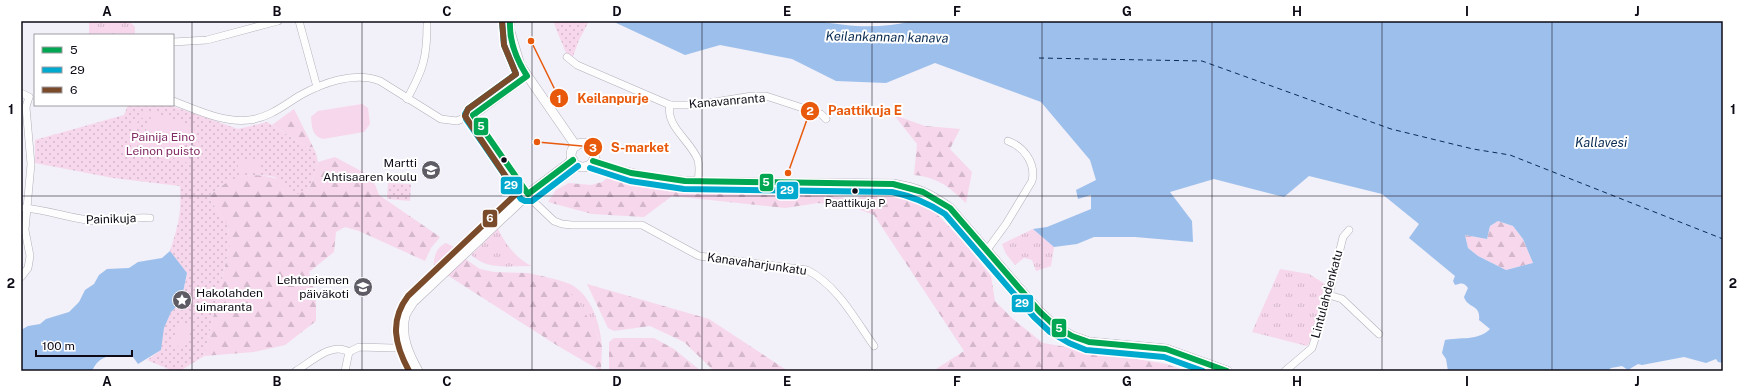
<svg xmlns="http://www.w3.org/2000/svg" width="1744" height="392" viewBox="0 0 1744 392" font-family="'Public Sans',sans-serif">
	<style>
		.grass { fill: url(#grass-tufts) }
		.forest { fill: url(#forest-firs) }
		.park { fill: url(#park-dots) }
		.garden { fill: #f7d7ec; fill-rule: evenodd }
		.water { fill: #9dbfec; fill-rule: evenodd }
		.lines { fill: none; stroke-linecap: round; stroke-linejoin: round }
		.ferry { stroke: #0a2c53; stroke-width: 1; stroke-dasharray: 5 4; stroke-linecap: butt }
		.street-casing { stroke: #b2afb8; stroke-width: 8 }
		.secondary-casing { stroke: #b2afb8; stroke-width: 10 }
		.street { stroke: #fdfdfe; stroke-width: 7 }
		.secondary { stroke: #fdfdfe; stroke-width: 9 }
		.bus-1-casing { stroke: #fff; stroke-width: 9 }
		.bus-2-casing { stroke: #fff; stroke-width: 9 }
		.bus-3-casing { stroke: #fff; stroke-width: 9 }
		.bus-1 { stroke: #00a651; stroke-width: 6 }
		.bus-2 { stroke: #00a9ce; stroke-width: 6 }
		.bus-3 { stroke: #7a4b2a; stroke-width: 6 }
		.grid { fill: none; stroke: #0e0b16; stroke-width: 1; stroke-opacity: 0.55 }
		.bus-dot { fill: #0e0b16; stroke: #fff; stroke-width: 1.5 }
		.labels { text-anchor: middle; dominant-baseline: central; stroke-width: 4; stroke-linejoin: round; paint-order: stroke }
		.bus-label { font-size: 11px; fill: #0e0b16; stroke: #fff }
		.street-label { font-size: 12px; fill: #0e0b16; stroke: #fff }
		.park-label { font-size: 12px; fill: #842e67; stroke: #fff }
		.poi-label { font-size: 12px; fill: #0e0b16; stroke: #fff; text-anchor: end }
		.water-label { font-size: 13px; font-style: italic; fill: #0a2c53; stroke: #fff }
		.leader { fill: none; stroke: #e8590c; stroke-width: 1.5 }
		.callout-dot { fill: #e8590c; stroke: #fff; stroke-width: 1.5 }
		.mark-label { font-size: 12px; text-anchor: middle; font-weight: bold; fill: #fff }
		.callout-label { font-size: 13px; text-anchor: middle; font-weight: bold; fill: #e8590c; stroke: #fff; stroke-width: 4; stroke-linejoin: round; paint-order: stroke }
		.line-badge { stroke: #fff; stroke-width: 1.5 }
		.badge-label { font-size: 11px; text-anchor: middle; font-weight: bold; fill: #fff }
		.neatline { fill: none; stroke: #0e0b16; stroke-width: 1.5 }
		.grid-label { font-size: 13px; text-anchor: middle; font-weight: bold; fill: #0e0b16 }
	</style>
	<defs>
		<pattern id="grass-tufts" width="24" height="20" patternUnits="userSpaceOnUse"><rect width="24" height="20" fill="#f7d7ec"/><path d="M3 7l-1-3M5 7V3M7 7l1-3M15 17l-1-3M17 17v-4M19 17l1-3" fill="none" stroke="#d3b7ca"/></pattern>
		<pattern id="forest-firs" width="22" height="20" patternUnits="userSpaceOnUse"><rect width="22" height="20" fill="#f7d7ec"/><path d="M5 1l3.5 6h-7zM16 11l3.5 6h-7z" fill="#d3b7ca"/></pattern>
		<pattern id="park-dots" width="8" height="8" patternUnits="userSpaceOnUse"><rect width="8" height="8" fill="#f7d7ec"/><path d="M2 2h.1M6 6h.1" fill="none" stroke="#d3b7ca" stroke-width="1.8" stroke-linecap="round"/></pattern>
	</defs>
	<rect width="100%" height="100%" fill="#f2f0f8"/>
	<!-- grass -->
	<g class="grass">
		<path d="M89,21H122L131,23L135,27V34L133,35H89Z"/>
		<path d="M498,229C506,245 515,257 531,266C509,266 488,270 471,255Z"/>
		<path d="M1033,229L1054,247L1051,266L1036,271L1032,260L1024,258L1015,265L1006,254L1002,244Z"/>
		<path d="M446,243L454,247L434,268C433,258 436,247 446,243Z"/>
		<path d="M1280,269L1309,274L1325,284L1310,341L1307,346L1252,332Z"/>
		<path d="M546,277C554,279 563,281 570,284C592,295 600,324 602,346L595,330L561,285Z"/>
	</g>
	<!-- forest -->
	<g class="forest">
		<path d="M294,109L316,153L272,125Z"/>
		<path d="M894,115L925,126L960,129L950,149L972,172L966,203C948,186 939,178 914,175L917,144Z"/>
		<path d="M335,157L372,177L379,195L440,237L431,248L425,261L359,231L345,227L336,232L334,252L309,272L316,297V321L285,345L254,352L204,356L230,244L228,226L208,197C216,190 231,177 242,176C266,172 287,182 309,190L318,162Z"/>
		<path d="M611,175L647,183L700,190L816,194L855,199L875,192L893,193L909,197L930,207L962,240L991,276L995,301L1013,319L1043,343L1166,364L1186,371H933L964,351L874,215L851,206L818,203L785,208L672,196L644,217L592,214L548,202L556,190L569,183L591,185L602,182Z"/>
		<path d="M1498,221L1513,226L1523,239L1533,263L1506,270L1478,256L1468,248L1465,235L1487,239L1490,226Z"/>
		<path d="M464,258L480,269L494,272L528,273L546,277L561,285L578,301L595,330L602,346L601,371L558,346L447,275Z"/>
		<path d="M587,284L709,319L788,371H714L684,342L650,326L614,331L608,328Z"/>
		<path d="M614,338H654L674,349L701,371H609V342Z"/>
	</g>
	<!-- park -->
	<g class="park">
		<path d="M553,21H589L579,40L572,59L566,53Z"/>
		<path d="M128,105H169L238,129L267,122L316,153L318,162L309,190L294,195L275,177C244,172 232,176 208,197L228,226L230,244L204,356L180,371H173L147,360L161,350L164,328L171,312L181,302L187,274L170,251C178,226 182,212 180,186L113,178L35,163V140L124,115Z"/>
		<path d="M388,183L411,184L410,201L387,199Z"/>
	</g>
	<!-- garden -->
	<g class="garden">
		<path d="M362,104L368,108L370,124L364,132L323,139C312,136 312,127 311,117L318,111Z"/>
		<path d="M144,112H152L190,125C202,134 202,153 186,158L189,159L188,163L128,142L129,138L135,139L131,129L134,119ZM146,116L151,117L142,141L137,137L135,125L140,119ZM189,129L194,136L195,145L188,154H181Z"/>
		<path d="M238,160L259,161V171H238Z"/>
		<path d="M180,321L193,326L184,349L171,344Z"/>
	</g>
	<!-- water -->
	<g class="water">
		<path d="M612,21H820C848,27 883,29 911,21H1723V363L1718,362L1716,359L1706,363L1684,357L1642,365L1638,364L1628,370L1622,366L1611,368L1607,371H1448L1446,359L1442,353L1445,340C1459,337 1479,341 1490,329L1479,320C1481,304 1468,309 1464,297L1468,288C1464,282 1461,283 1455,285L1453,281L1455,276L1409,238L1419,224L1382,194L1309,176L1284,197L1214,179L1170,192L1192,221L1193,242L1135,237H1094L1077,244L1054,247L1033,229L1047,227L1091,209V195L1078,199L1076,190L1096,180L1090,160L1041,102L935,63L886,83L836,81L792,59L720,45L685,55ZM1498,221L1513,226L1523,239L1533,263L1506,270L1478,256L1468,248L1465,235L1487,239L1490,226Z"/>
		<path d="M170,251L187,273L181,302L171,312L164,328L161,350L138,364L133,357C116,354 100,353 92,371H21V330L28,326L40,324L46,319L69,312L79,302L85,290L94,284L99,275L107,269L129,268L138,262L162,258Z"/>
	</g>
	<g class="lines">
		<!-- ferry -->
		<path class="ferry" d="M1039,58L1202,61L1391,129L1473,149L1510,155L1723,239"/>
		<!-- street casing -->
		<g class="street-casing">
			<g id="street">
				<path d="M299,21L317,87"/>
				<path d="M173,42L207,40L278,21"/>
				<path d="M567,57L577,65L670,105C665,126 691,141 698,160C700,167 699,174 698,182"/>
				<path d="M21,93L29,97"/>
				<path d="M407,99C423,70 427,58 427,25"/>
				<path d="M173,101C197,110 223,123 249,120C268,118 283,106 299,96C322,83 354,71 380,81L441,119L457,121L480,111L527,76"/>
				<path d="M670,105H696L752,96H766L821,114L826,119"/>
				<path d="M473,115L534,202L554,221L562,224L572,225H642L699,256L807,270C837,285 855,319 874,346"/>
				<path d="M22,208C48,209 72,220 98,221C115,222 132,216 150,218"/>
				<path d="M987,250L1006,224L1032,181C1036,163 1024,147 1008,141"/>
				<path d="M21,277L28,268L30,256L25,230L31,164L26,107L29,97"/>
				<path d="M1329,295L1342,299L1379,334"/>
				<path d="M296,371C311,362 332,341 349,352"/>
				<path d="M345,371L349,352L359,347L393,348L406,345"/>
				<path d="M1285,371L1312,348L1329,295L1343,237L1349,230"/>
			</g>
		</g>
		<!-- secondary casing -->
		<g class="secondary-casing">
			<g id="secondary">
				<path d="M510,21L509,28L520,65L576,146"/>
				<circle cx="583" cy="155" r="12"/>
				<path d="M593,161C626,175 663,180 698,182L893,184C917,188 929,193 950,208L1040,312L1054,325L1072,336L1089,342L1166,349L1227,371"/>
				<path d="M418,371C409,355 400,336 405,316C406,312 410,307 413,302L528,194L573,160"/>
			</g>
		</g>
		<!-- street -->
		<use href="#street" class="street"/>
		<!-- secondary -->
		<use href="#secondary" class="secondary"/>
		<!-- bus-1 casing -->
		<g class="bus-1-casing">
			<g id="bus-1">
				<path d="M510,21C509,41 516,59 527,76L473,115L528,194L573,160"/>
				<path d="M593,161L631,173L685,181L893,184L923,192L950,208L1040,312L1054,325L1072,336L1089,342L1166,349L1227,371"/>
			</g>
		</g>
		<!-- bus-2 casing -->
		<g class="bus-2-casing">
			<g id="bus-2">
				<path d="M502,21L504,45L516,74L468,109L465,114L466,119L521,199L525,201H532L578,166"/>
				<path d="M590,168L630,181L684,189L892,192C912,196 928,203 945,214L1034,317L1050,332L1069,343L1086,350L1164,357L1203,371"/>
			</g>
		</g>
		<!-- bus-3 casing -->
		<g class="bus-3-casing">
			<path id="bus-3" d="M409,371C395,345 389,321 408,296L517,193L465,116L468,109L516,74L504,45L502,21"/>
		</g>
		<!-- bus-1 -->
		<use href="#bus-1" class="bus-1"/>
		<!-- bus-2 -->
		<use href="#bus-2" class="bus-2"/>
		<!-- bus-3 -->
		<use href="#bus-3" class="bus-3"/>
	</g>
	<!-- grid -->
	<path class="grid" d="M192,21V371M362,21V371M532,21V371M702,21V371M872,21V371M1042,21V371M1212,21V371M1382,21V371M1552,21V371M21,196H1723"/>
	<!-- icons -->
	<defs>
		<g id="school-disc" transform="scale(1)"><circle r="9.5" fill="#5e5b65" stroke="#fff"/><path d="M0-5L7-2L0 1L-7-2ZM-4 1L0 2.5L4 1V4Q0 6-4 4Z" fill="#fff"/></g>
		<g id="sight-disc" transform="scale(1)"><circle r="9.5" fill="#5e5b65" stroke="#fff"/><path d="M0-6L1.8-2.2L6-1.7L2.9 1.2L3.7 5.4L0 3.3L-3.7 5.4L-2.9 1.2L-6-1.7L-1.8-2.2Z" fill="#fff"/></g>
	</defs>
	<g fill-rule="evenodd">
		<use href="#school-disc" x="431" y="170"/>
		<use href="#school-disc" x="363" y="287"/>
		<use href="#sight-disc" x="182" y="300"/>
	</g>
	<!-- markers -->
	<g class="bus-dot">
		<circle cx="504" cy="160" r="3.5"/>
		<circle cx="855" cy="191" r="3.5"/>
	</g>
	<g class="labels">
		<!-- bus labels -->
		<g class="bus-label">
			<text x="855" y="203">Paattikuja P</text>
		</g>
		<!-- street labels -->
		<g class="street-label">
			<text transform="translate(727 101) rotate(-5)">Kanavanranta</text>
			<text transform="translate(111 219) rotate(-2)">Painikuja</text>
			<text transform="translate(757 264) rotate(8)">Kanavaharjunkatu</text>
			<text transform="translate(1327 294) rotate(-75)">Lintulahdenkatu</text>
		</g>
		<!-- park labels -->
		<g class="park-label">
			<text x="163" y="137">Painija Eino<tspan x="163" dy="14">Leinon puisto</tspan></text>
		</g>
		<!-- poi labels -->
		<g class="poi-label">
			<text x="417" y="163">Martti<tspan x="417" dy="14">Ahtisaaren koulu</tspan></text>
			<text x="349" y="280">Lehtoniemen<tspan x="349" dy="14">päiväkoti</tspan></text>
			<text x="196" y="293" text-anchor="start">Hakolahden<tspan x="196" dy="14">uimaranta</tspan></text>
		</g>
		<!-- water labels -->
		<g class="water-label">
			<text transform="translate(887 37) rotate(1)">Keilankannan kanava</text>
			<text x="1601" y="142">Kallavesi</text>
		</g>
	</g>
	<!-- callouts -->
	<path class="leader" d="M531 41L559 98M788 173L810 111M537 142L593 147"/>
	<g class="callout-dot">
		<circle cx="531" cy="41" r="4"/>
		<circle cx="788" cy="173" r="4"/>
		<circle cx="537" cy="142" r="4"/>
		<circle cx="559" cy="98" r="10"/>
		<circle cx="810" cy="111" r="10"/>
		<circle cx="593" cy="147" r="10"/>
	</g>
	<g class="mark-label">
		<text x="559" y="103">1</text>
		<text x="810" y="115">2</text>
		<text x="593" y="152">3</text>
	</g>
	<g class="callout-label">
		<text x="613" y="103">Keilanpurje</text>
		<text x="865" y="115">Paattikuja E</text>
		<text x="640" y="152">S-market</text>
	</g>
	<g class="line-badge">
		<rect x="473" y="117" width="16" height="19" rx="4" fill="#00a651"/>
		<rect x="759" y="173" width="15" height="19" rx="4" fill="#00a651"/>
		<rect x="500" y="176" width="23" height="19" rx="4" fill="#00a9ce"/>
		<rect x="776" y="181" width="23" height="19" rx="4" fill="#00a9ce"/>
		<rect x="482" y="209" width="16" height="19" rx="4" fill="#7a4b2a"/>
		<rect x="1011" y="294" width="23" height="19" rx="4" fill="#00a9ce"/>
		<rect x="1051" y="318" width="16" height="20" rx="4" fill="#00a651"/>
	</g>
	<g class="badge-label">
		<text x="481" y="130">5</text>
		<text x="766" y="186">5</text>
		<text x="511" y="189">29</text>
		<text x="787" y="194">29</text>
		<text x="490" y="222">6</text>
		<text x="1022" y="307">29</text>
		<text x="1059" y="332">5</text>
	</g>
	<!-- border -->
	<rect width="1744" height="392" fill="none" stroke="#ffffff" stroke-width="44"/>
	<!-- legend -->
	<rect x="34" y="34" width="140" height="72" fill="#ffffff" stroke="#9f9da2"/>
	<rect x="42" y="47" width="20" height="6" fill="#00a651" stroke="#9f9da2"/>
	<text x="70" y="54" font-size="12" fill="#0e0b16">5</text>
	<rect x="42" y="67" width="20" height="6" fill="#00a9ce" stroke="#9f9da2"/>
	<text x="70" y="74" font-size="12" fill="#0e0b16">29</text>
	<rect x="42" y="87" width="20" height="6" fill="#7a4b2a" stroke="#9f9da2"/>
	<text x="70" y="94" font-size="12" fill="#0e0b16">6</text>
	<!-- scale -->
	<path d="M36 350v6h96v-6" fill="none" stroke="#0e0b16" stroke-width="2"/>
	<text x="42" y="350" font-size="12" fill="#0e0b16" stroke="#ffffff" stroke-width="3" paint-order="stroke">100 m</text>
	<rect x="22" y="22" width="1700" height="348" class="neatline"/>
	<g class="grid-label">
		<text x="107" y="16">A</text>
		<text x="277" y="16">B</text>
		<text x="447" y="16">C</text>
		<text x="617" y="16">D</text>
		<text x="787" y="16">E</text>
		<text x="957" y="16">F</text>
		<text x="1127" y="16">G</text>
		<text x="1297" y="16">H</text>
		<text x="1467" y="16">I</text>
		<text x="1637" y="16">J</text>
		<text x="11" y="114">1</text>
		<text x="1733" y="114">1</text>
		<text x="11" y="288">2</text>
		<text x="1733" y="288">2</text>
		<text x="107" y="386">A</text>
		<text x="277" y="386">B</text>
		<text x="447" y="386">C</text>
		<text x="617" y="386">D</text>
		<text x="787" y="386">E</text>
		<text x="957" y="386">F</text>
		<text x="1127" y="386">G</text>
		<text x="1297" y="386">H</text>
		<text x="1467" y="386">I</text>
		<text x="1637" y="386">J</text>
	</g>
</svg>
